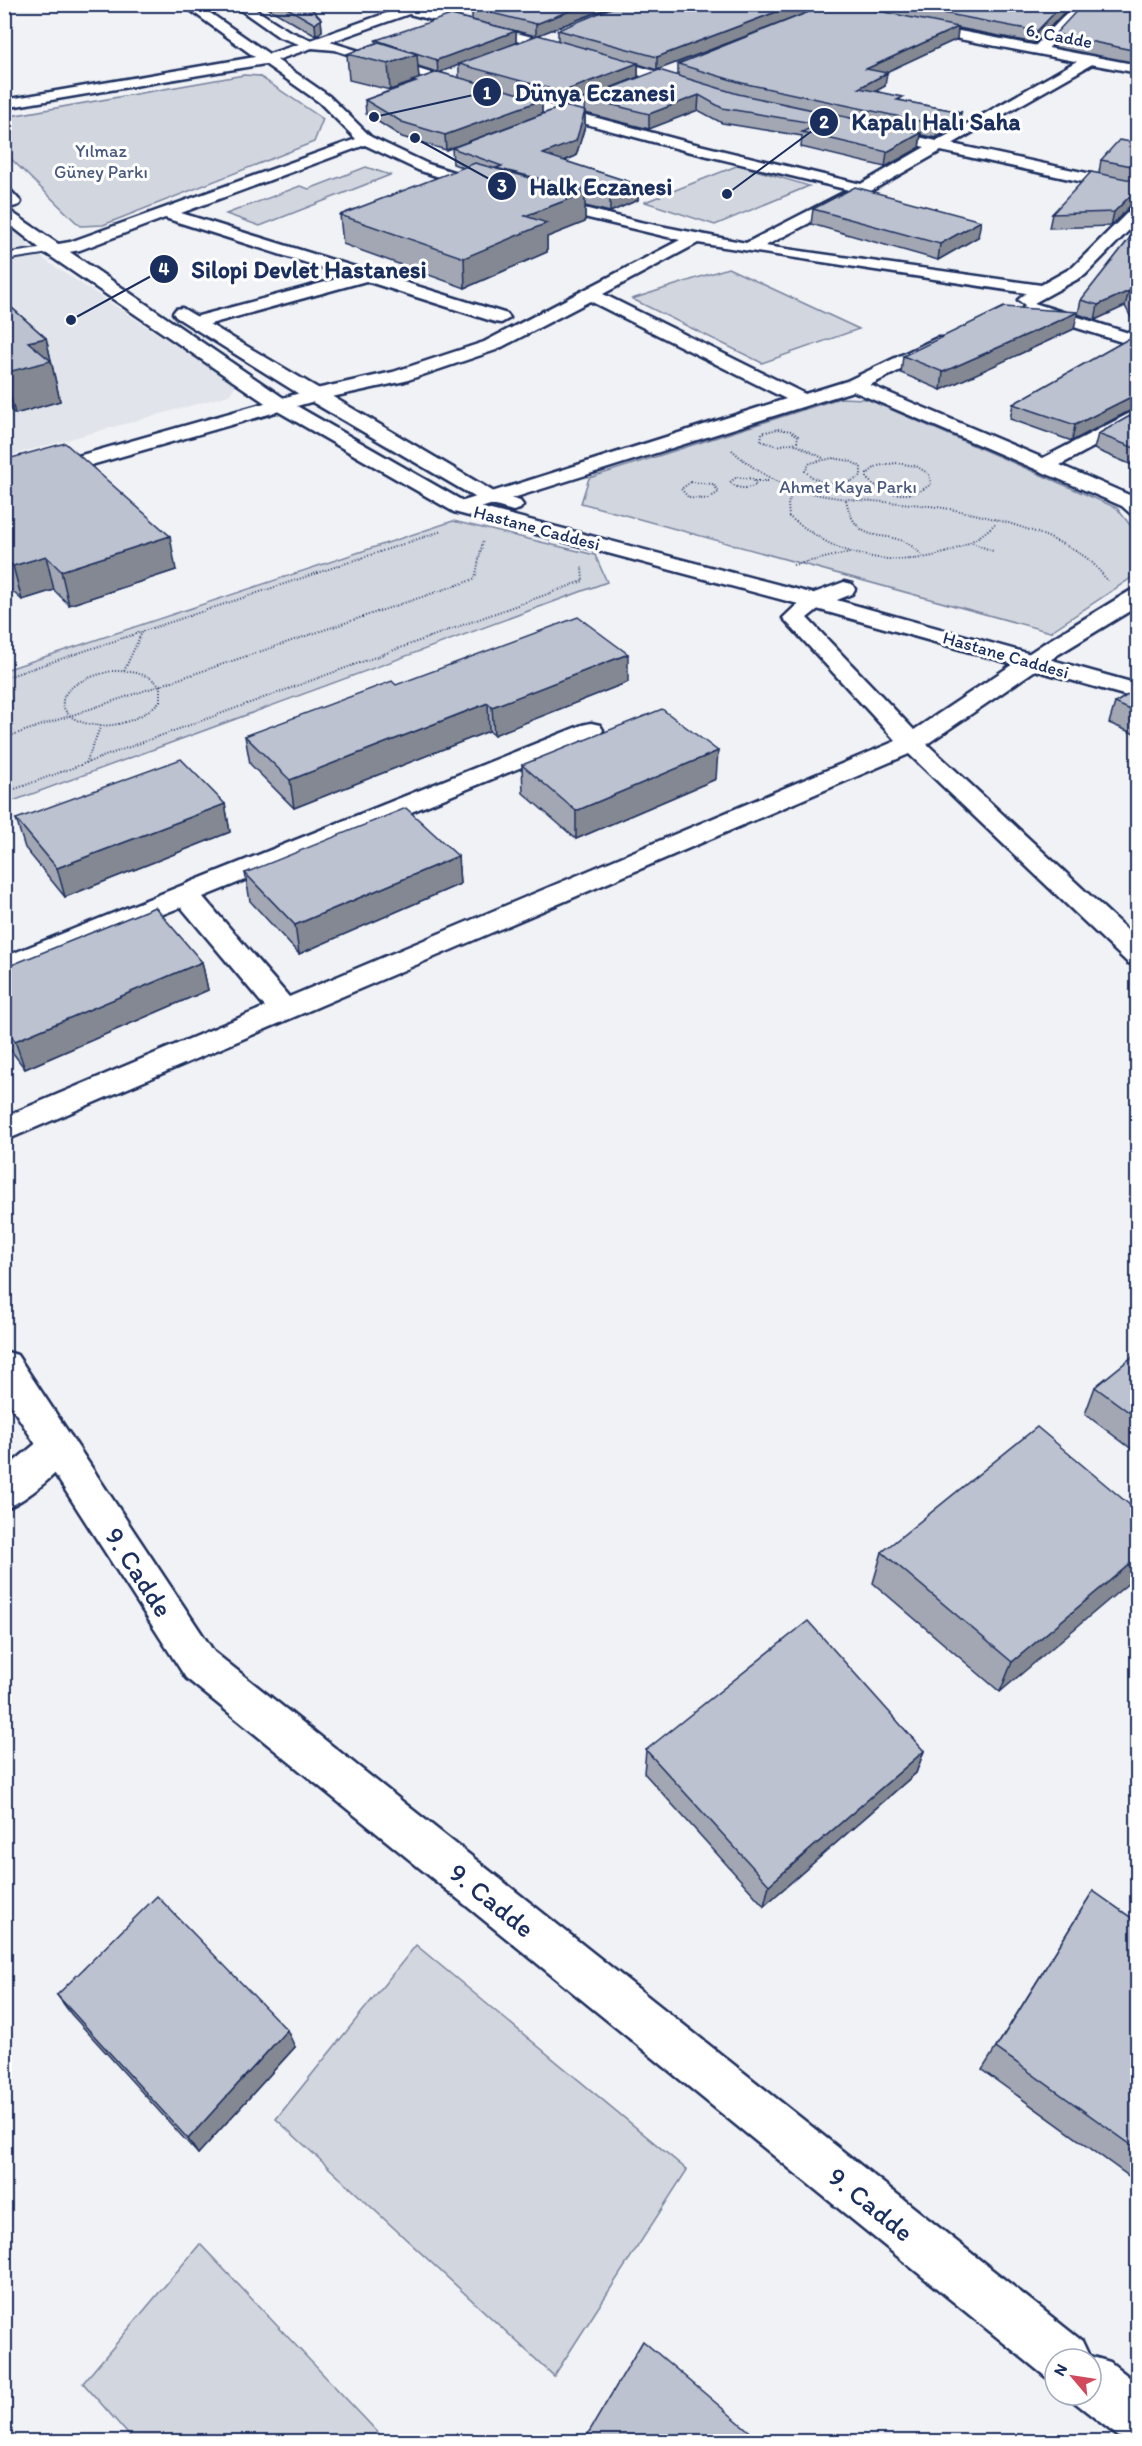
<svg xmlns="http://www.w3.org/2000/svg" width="1142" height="2446" viewBox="0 0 1142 2446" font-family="Itim,sans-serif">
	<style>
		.built { fill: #e1e4ea }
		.green { fill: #d2d6df; stroke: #76829e; stroke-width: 1.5 }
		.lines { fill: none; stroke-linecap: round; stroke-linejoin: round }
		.service-casing { stroke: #1b2f5e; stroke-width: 4 }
		.minor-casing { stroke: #1b2f5e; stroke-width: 5 }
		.tertiary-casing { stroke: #1b2f5e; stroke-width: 5 }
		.secondary-casing { stroke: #1b2f5e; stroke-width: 5 }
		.path { stroke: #1b2f5e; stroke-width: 2; stroke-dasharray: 1 2; stroke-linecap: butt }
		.service { fill: #fff; fill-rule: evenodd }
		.minor { fill: #fff; fill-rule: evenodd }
		.tertiary { fill: #fff; fill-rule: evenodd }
		.secondary { fill: #fff; fill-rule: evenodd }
		.wall { fill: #a2a7b3; stroke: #1b2f5e; stroke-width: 1.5; fill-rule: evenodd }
		.shaded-wall { fill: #848892; stroke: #1b2f5e; stroke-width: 1.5 }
		.building { fill: #bcc2d0; stroke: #1b2f5e; stroke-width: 1.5 }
		.labels { text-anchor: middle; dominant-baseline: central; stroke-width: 6; stroke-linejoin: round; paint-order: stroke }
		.far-street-label { font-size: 18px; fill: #1b2f5e; stroke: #fff }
		.far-park-label { font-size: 18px; fill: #49597e; stroke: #fff }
		.near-street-label { font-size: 27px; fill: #1b2f5e; stroke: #fff }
		.leader { fill: none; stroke: #1b2f5e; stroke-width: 2 }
		.callout-dot { fill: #1b2f5e; stroke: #fff; stroke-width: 2 }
		.mark-label { font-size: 18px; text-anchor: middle; font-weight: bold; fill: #fff }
		.callout-label { font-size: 24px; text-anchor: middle; font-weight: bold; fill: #1b2f5e; stroke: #fff; stroke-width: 6; stroke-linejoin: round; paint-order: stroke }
	</style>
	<rect width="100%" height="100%" fill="#f1f2f5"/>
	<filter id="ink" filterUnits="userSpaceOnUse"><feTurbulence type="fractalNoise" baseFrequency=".0167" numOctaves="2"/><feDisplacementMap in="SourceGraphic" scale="12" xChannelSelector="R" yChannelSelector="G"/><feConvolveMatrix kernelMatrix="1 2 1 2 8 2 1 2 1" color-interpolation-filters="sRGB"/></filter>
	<g filter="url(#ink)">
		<!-- built -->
		<path class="built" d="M4,220L39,256L236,385L229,395L5,457Z"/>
		<!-- green -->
		<g class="green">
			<path d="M244,75L259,76L323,119L314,142L103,225L80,226L5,153V117Z"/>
			<path d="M739,165L809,186L715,225L645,202Z"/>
			<path d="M366,167L390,175L260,226L226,214L300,186L309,189Z"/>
			<path d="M728,268L859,329L762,363L632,299Z"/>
			<path d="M840,398L867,399L1117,508L1137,534V574L1050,632L581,503L589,478Z"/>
			<path d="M453,521L595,555L607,582L5,804V670Z"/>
			<path d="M416,1945L687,2170L554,2376L276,2119Z"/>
			<path d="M200,2244L386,2441H134L83,2383Z"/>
		</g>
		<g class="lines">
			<!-- service casing -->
			<g class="service-casing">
				<path id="service" d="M53,247L58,250L56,252L4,260V254Z"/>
			</g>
			<!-- minor casing -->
			<g class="minor-casing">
				<g id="minor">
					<path d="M182,4H197L269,54L299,44L279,37L232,4H247L289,31L311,40L412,4H431L422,9L599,54L697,84L699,87L697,90H687L589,60L409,14L330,42L444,77L691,143L861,184L925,147L871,135L869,132L871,129L876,128L937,141L1084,57H1094V63L952,144L1138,184V194L941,151L869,192L765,246L1041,285L1073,267L1132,208L1138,206V221L1085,275L1034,303L1138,336V347L1026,312L1023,308L1025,305L1018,300L1026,293L698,243L603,294L805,394L847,381L937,338H949L952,342L949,346L870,385L1043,458L1138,409V423L1060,465L1136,498L1138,516L1131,514L1122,506L853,391L468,512H454L451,508L454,504L786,399L590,301L496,350L405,381L318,400L4,490V477L307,391L393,372L484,342L680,240L534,205L532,202L534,199L540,197L640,222L746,243L849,190L683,150L434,83L335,50L312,48L277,60L329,96L371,137L428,164L494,185L496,188L494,191H482L418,170L365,145L181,213L507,314L510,318L501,323L495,322L366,281L203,326H191L188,322L191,318L348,276L165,218L80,250L53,255L45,250L47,246L70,242L356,139L319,102L265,64L4,108V100L255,57Z"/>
					<path d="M1076,4H1089L1044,53H1034V47Z"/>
					<path d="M844,582L852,584L855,589L852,594L822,606L807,618L914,730L1043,644L1130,591L1138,589V606L1059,654L927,744L1138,940V965L1128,963L909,754L4,1141V1117L265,1007L181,907L4,977V957L582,725L591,723L600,725L603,730L600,735L203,897L289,997L896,741L783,618L806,596Z"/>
					<path d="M58,1432L71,1436L76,1447C66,1468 26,1501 4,1509V1470L45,1436Z"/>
				</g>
			</g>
			<!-- tertiary casing -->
			<g class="tertiary-casing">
				<g id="tertiary">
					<path d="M790,4H819L865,13L871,17L865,21Z"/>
					<path d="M912,22L1138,65V73L907,29L906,26Z"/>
					<path d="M4,188L10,190L21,202L19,205L13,207L4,202Z"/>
					<path d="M4,1351L17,1355L214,1652L1082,2341L1089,2356L1110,2362L1138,2384V2442L1119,2437L1072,2400L1071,2395H1091V2359H1055V2381L1046,2377L186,1678L4,1395Z"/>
				</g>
			</g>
			<!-- secondary casing -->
			<g class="secondary-casing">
				<g id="secondary">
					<path d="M4,207L288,401L468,504L822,596L1138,684V699L806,606L454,512L274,409L47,254L4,220Z"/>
					<path d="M182,308L499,495L520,501L523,505L520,509L513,511L485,503L307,399L176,317L173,313L176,309Z"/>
				</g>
			</g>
			<!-- path -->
			<g class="path">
				<path d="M778,429L791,431L798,436L797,442L777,446L761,441L762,433Z"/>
				<path d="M795,444L823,458"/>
				<path d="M732,450C791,505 847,497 921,505C969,510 1041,528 1082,555C1093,561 1100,572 1108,581"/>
				<path d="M833,458L850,461L861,467V476C843,488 820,486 805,471L810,463Z"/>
				<path d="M896,463L916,466L929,474L931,484C911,500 885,496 867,479V474L877,466Z"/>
				<path d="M737,477L753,479L756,485C746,489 738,490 730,482Z"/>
				<path d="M755,481H770"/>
				<path d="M691,482L713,484L719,492L708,499L689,498L681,489Z"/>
				<path d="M793,490L788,504L789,517C807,529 824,543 845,550C897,568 956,561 996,523"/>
				<path d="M846,500C859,557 893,519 923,557"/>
				<path d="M972,543L993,551"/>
				<path d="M793,565L851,552"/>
				<path d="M112,671C130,671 147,672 160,686V701C99,761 4,695 112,671Z"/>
				<path d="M124,671L142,632"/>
				<path d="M4,678L442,531"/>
				<path d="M4,738L475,579L483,540"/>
				<path d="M86,763L101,725"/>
				<path d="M4,793L583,581L582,567"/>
			</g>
			<!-- service -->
			<use href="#service" class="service"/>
			<!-- minor -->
			<use href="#minor" class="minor"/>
			<!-- tertiary -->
			<use href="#tertiary" class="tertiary"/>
			<!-- secondary -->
			<use href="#secondary" class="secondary"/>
		</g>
		<!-- wall -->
		<g class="wall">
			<path d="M261,4H307L321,19L322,31L316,36Z"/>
			<path d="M618,4L536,36L472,20V8Z"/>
			<path d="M851,4H1072L1035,43L958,28L957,39L885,72V86L876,91L903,101L961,112L959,125L936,138L921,135L919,148L885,167L801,147L802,136L722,123L698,110L649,129L585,113V126L576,156L565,161L639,185L638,200L610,212L585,206V222L547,237V252L465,288L343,244L340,215L464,168L453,164L452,148L523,121L446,150L402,137L366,114L365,100L413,82L390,90L349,80L347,54L376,43V40L516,31V43L558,41V30L812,11L657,70L638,64V77L586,97L678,76V64L851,6ZM459,65V78L439,72ZM418,66L437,72L419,79ZM585,98L584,111L564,106ZM542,101L562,107L542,114Z"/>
			<path d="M1137,4V63L1053,47L1055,34Z"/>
			<path d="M1137,143V205L1130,206L1111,226L1049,228L1052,214L1099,173L1101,160Z"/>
			<path d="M813,209L978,237L938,260L811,224Z"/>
			<path d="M1137,229V329L1125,306L1095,320L1078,314L1081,300Z"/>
			<path d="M4,301L46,338L60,401L15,414L4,405Z"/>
			<path d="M1074,329L941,390L901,373L903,356Z"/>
			<path d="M1137,334L1072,441L1010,419L1013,404Z"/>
			<path d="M1137,412V467L1094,449L1098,434Z"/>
			<path d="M4,460L176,570L69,605L54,590L22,600L4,584Z"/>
			<path d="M628,682L494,735L489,731L294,808L250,764L245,736L396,685Z"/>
			<path d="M1137,689V735L1109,723L1115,703Z"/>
			<path d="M522,765L716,779L576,839L523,793Z"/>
			<path d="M225,804L230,832L65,897L25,848L16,819Z"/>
			<path d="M458,856L460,884L299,954L250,901L245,873Z"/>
			<path d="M202,962L208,990L25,1069L4,1041V968Z"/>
			<path d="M1137,1353V1453L1085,1414L1095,1387Z"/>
			<path d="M1137,1511L1000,1692L873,1583L882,1552Z"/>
			<path d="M646,1750L924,1751L916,1773L764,1906L644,1773Z"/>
			<path d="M1093,1891L1137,1922V2182L982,2070Z"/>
			<path d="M57,1995L295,2047L198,2154L71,2014Z"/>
		</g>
		<!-- shaded-wall -->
		<g class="shaded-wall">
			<path d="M587,4H618L536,36V24Z"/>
			<path d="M797,4H812V11L657,70V57Z"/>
			<path d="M1063,4H1072L1035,43L1037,31Z"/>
			<path d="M321,19L322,31L316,36L315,24Z"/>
			<path d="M958,27L957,39L865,82L866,69Z"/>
			<path d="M516,31V43L438,73L437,60Z"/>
			<path d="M417,54L419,80L412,81L413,82L390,90L388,64Z"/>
			<path d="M638,63V77L562,107V92Z"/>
			<path d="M887,73L885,86L858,101L859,88Z"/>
			<path d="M699,95L698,110L649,129V114Z"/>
			<path d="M542,100V114L446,150L445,135Z"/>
			<path d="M585,111V126L576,156L543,169V154Z"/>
			<path d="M961,112L959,125L936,138L938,125Z"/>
			<path d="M921,133L919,148L885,167L887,152Z"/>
			<path d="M639,185L638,200L610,212V196Z"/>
			<path d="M1137,192V205L1130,206L1111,226L1114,212L1133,193Z"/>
			<path d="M585,193V222L547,237V252L465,288L464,258L525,216Z"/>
			<path d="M981,221L978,237L938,260L940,244Z"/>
			<path d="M1129,291L1125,306L1095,320L1098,305Z"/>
			<path d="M1078,312L1074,329L941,390L943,372Z"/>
			<path d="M46,338L60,401L15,414L5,373L28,342Z"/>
			<path d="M1137,394V407L1072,441L1075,425Z"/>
			<path d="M170,536L176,570L69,605L61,571Z"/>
			<path d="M46,556L54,590L22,600L13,566Z"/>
			<path d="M628,654V682L494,735L492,707Z"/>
			<path d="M488,703L489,731L294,808L290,780Z"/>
			<path d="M718,751L716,779L576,839V811Z"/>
			<path d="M225,804L230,832L65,897L57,868Z"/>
			<path d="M458,856L460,884L299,954L295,925Z"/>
			<path d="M202,962L208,990L25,1069L15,1041Z"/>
			<path d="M1137,1558V1576L1000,1692L1012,1662Z"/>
			<path d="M924,1751L916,1773L764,1906L769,1885Z"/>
			<path d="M287,2030L295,2047L198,2154L188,2139Z"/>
		</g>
		<!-- building -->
		<g class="building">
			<path d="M280,4H307L321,19L315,24Z"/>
			<path d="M481,4H587L536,24L472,8Z"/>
			<path d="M621,4H797L657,57L558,30Z"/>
			<path d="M829,4H844L958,27L866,69L887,73L859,88L903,97L897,100L961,112L938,125L742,83L678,64Z"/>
			<path d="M896,4H1063L1037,31Z"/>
			<path d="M1083,4H1137V51L1055,34Z"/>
			<path d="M451,15L516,31L437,60L376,40Z"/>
			<path d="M538,35L638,63L562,92L459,64Z"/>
			<path d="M379,42L417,54L388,64L347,54Z"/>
			<path d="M659,70L738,94L921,133L887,152L802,132L819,124L722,108L699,95L649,114L585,98Z"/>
			<path d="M438,72L542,100L445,135L402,122L365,100L416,82L412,81Z"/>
			<path d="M564,106L585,111L576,141L543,154L639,185L610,196L496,168L502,166L452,148Z"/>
			<path d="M1119,140L1137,143V167L1101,160Z"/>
			<path d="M475,163L585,193L525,216L547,223L464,258L340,215Z"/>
			<path d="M1091,172L1137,181V192L1133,193L1114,212L1052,214Z"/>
			<path d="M855,187L981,221L940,244L813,209Z"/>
			<path d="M1137,229V308L1129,291L1098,305L1081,300Z"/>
			<path d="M4,301L46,338L28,342L51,361L4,373Z"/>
			<path d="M1004,307L1078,312L943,372L903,356Z"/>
			<path d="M1137,334V394L1075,425L1013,404Z"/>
			<path d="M1137,412V449L1098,434Z"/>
			<path d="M65,443L170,536L61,571L46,556L13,566L4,559V460Z"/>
			<path d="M578,617L628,654L492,707L488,703L290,780L245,736L392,681L396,685Z"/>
			<path d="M1137,689V713L1115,703Z"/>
			<path d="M662,709L718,751L576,811L522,765Z"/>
			<path d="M181,759L225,804L57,868L16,819Z"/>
			<path d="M406,808L458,856L295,925L245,873Z"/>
			<path d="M155,907L202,962L15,1041L4,1026V968Z"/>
			<path d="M1137,1353V1418L1095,1387Z"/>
			<path d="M1037,1427L1137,1511V1558L1012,1662L882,1552Z"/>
			<path d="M808,1621L924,1751L769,1885L646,1750Z"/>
			<path d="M1093,1891L1137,1922V2149L996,2048Z"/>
			<path d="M157,1896L287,2030L188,2139L57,1995Z"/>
			<path d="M643,2341L762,2442H583Z"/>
		</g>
	</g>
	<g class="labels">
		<!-- far-street labels -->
		<g class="far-street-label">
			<text transform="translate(1059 36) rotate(11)">6. Cadde</text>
			<text transform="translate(537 528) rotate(15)">Hastane Caddesi</text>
			<text transform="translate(1006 655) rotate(16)">Hastane Caddesi</text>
		</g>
		<!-- far-park labels -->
		<g class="far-park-label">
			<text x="101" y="151">Yılmaz<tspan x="101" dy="21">Güney Parkı</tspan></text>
			<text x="848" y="487">Ahmet Kaya Parkı</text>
		</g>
		<!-- near-street labels -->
		<g class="near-street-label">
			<text transform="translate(139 1572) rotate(57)">9. Cadde</text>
			<text transform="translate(492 1900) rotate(39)">9. Cadde</text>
			<text transform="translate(871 2204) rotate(39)">9. Cadde</text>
		</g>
	</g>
	<!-- callouts -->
	<path class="leader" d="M374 117L487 92M727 194L824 122M415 138L502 186M71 320L164 269"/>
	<g class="callout-dot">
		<circle cx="374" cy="117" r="6"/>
		<circle cx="727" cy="194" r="6"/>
		<circle cx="415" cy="138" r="6"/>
		<circle cx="71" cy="320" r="6"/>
		<circle cx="487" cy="92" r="15"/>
		<circle cx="824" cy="122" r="15"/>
		<circle cx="502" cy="186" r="15"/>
		<circle cx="164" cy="269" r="15"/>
	</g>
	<g class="mark-label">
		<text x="487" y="99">1</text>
		<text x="824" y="128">2</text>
		<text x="502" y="192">3</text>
		<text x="164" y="275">4</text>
	</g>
	<g class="callout-label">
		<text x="595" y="101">Dünya Eczanesi</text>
		<text x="936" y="130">Kapalı Halı Saha</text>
		<text x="601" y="195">Halk Eczanesi</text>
		<text x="309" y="278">Silopi Devlet Hastanesi</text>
	</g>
	<!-- margin -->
	<rect width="1142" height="2446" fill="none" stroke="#fff" stroke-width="24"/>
	<rect x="12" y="12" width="1118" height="2422" fill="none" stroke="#1b2f5e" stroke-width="2" filter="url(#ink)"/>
	<!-- north arrow -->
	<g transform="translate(1073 2377) rotate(299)"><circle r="28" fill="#ffffff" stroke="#a4acbf" stroke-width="1.5"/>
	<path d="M0-4.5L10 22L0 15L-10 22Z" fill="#d1495b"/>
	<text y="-9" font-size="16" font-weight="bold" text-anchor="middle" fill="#1b2f5e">N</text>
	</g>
</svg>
